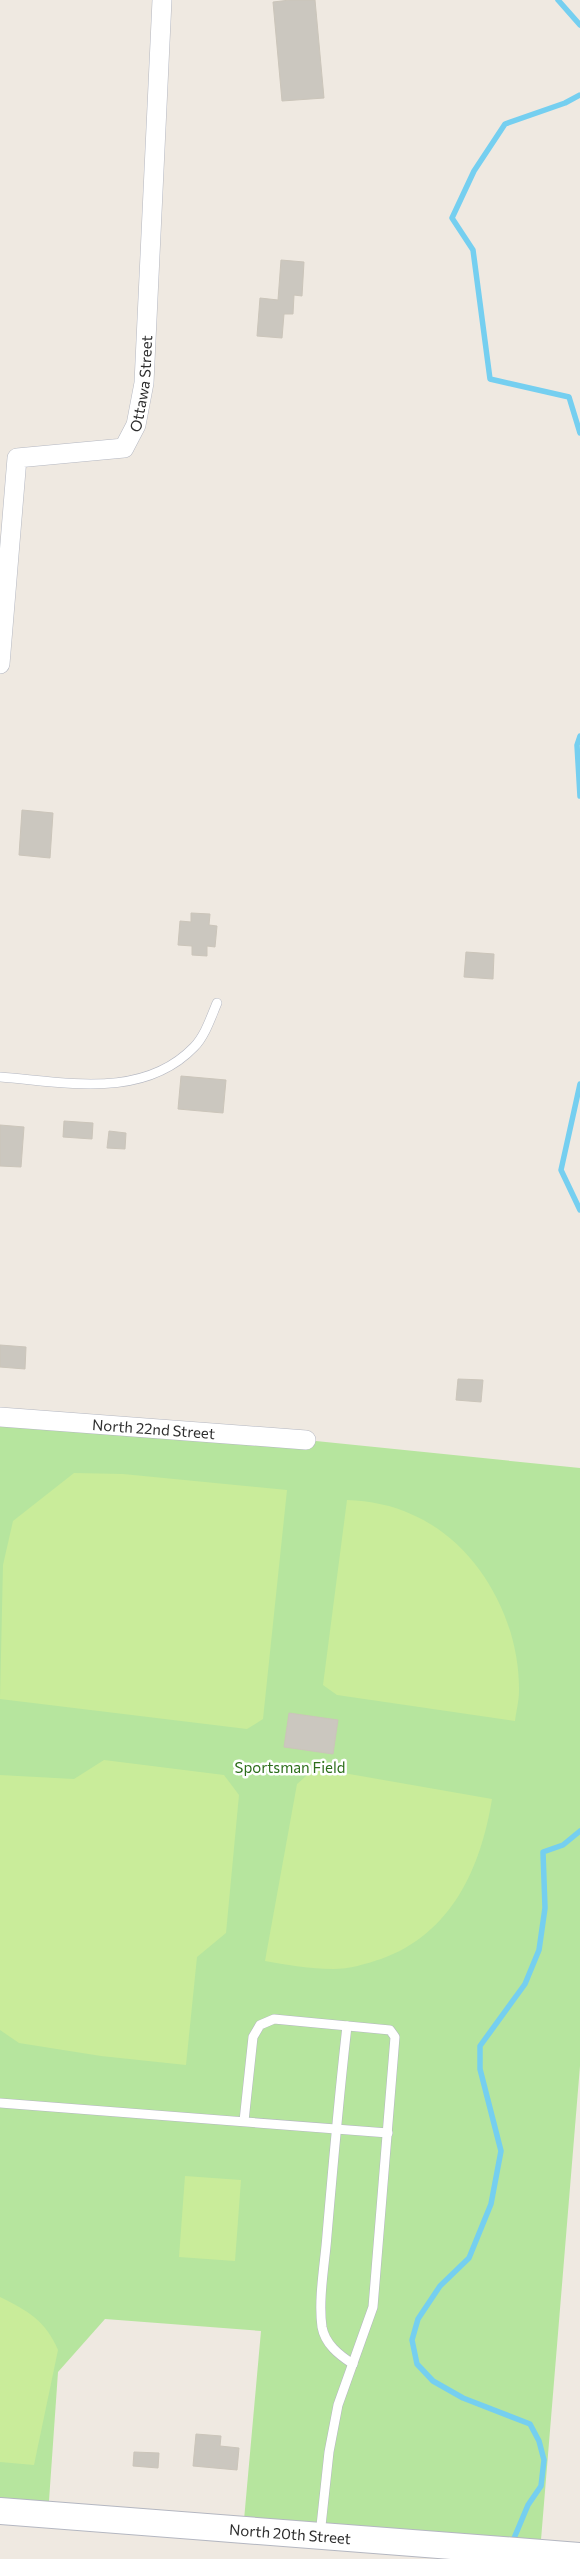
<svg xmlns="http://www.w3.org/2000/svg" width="580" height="2559" viewBox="0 0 580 2559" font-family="Commissioner,sans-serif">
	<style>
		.green { fill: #b6e59e }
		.pitch { fill: #c9ec9a }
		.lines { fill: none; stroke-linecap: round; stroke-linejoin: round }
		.stream { stroke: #75cff0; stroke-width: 5.5 }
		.building { fill: #cbc7bf; stroke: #cbc5ba }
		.service-casing { stroke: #b4b7c1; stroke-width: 10 }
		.minor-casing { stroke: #b4b7c1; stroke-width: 20 }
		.secondary-casing { stroke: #b4b7c1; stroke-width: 28 }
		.service { stroke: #fff; stroke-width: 9 }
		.minor { stroke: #fff; stroke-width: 19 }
		.secondary { stroke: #fff; stroke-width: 26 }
		.labels { text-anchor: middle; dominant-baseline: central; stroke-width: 5; stroke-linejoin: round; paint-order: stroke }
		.street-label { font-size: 15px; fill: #2e2e2e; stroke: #fff }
		.park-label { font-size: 15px; fill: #2c6e1b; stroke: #fff }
	</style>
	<rect width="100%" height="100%" fill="#efe9e1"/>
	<!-- green -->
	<path class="green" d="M0,1417L306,1440L580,1468V2066L540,2552L243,2531L261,2331L105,2319L58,2372L48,2515L0,2511Z"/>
	<!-- pitch -->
	<g class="pitch">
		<path d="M74,1473L123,1474L287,1490L263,1719L247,1729L0,1699L3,1565L13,1521Z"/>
		<path d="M347,1500C370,1501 392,1505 413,1515C479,1544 520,1621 519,1691C519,1701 516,1712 515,1721L337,1695L323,1685Z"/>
		<path d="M104,1760L224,1775L239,1795L226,1933L197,1957L186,2065L101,2056L19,2043L0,2030V1775L74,1779Z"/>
		<path d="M315,1768L492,1799C481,1867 452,1934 381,1959C366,1964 349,1969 333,1969C310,1969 288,1965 265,1961L297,1784Z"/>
		<path d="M185,2176L241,2180L235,2261L179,2257Z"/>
		<path d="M0,2297C28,2311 45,2320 58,2350L34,2465L0,2462Z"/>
	</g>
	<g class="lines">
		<!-- stream -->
		<g class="stream">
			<path d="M558,0L580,25"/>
			<path d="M580,95L565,103L505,124L474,171L452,218L473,250L490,379L569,397L580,433"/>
			<path d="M580,736L577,745L580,796"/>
			<path d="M580,1084L561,1170L580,1210"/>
			<path d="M512,2543L528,2505L541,2486L544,2460L539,2441L530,2424L463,2398L433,2381L417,2364L412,2340L418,2319L440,2286L469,2258L491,2204L501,2151L480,2069V2046L525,1984L539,1950L545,1908L543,1852L563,1845L580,1831"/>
		</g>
	</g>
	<!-- building -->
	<g class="building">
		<path d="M290,0H315L324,98L282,101L273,2Z"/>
		<path d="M281,260L304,262L302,296L294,295L293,314H284L282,338L257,336L260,298L278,300Z"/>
		<path d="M22,810L53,813L50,858L19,855Z"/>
		<path d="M191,913L210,914L209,925L217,926L215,947L207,946V956L192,955V946L178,945L180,921L191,922Z"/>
		<path d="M466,952L494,954L493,979L464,977Z"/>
		<path d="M181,1076L226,1080L223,1113L178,1109Z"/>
		<path d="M64,1121L93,1123L92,1139L63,1137Z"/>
		<path d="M0,1125L24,1127L21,1167L0,1166Z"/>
		<path d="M109,1131L126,1133L125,1149L107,1148Z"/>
		<path d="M0,1345L26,1347L25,1369L0,1367Z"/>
		<path d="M458,1379L483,1380L481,1402L456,1400Z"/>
		<path d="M289,1713L338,1720L333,1754L284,1747Z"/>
		<path d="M196,2434L221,2436L220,2446L239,2448L237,2470L193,2466Z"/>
		<path d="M134,2452L159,2453L158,2468L133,2466Z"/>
	</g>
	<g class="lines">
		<!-- service casing -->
		<g class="service-casing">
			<g id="service">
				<path d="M0,1077C65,1082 143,1100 194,1047C205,1036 211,1017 217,1003"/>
				<path d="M347,2026C339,2096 333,2165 327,2235C325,2263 318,2299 322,2327C325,2344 339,2355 353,2364"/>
				<path d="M0,2103L388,2133"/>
				<path d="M244,2121L253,2037L260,2025L274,2019L390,2030L395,2037L373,2307L338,2405L329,2452L320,2535"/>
			</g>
		</g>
		<!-- minor casing -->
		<g class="minor-casing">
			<g id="minor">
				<path id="s1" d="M0,664L17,458L124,448L136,425L144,383L162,0"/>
				<path id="s2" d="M0,1417L306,1440"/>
			</g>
		</g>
		<!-- secondary casing -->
		<g class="secondary-casing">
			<g id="secondary">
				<path id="s3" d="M0,2511L580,2556"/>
			</g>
		</g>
		<!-- service -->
		<use href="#service" class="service"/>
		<!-- minor -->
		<use href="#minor" class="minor"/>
		<!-- secondary -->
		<use href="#secondary" class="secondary"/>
	</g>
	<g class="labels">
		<!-- street labels -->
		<g class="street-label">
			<text stroke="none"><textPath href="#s1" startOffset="382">Ottawa Street</textPath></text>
			<text stroke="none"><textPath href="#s2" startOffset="154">North 22nd Street</textPath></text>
			<text stroke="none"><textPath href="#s3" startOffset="291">North 20th Street</textPath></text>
		</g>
		<!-- park labels -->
		<g class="park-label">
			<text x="290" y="1767">Sportsman Field</text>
		</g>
	</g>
</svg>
